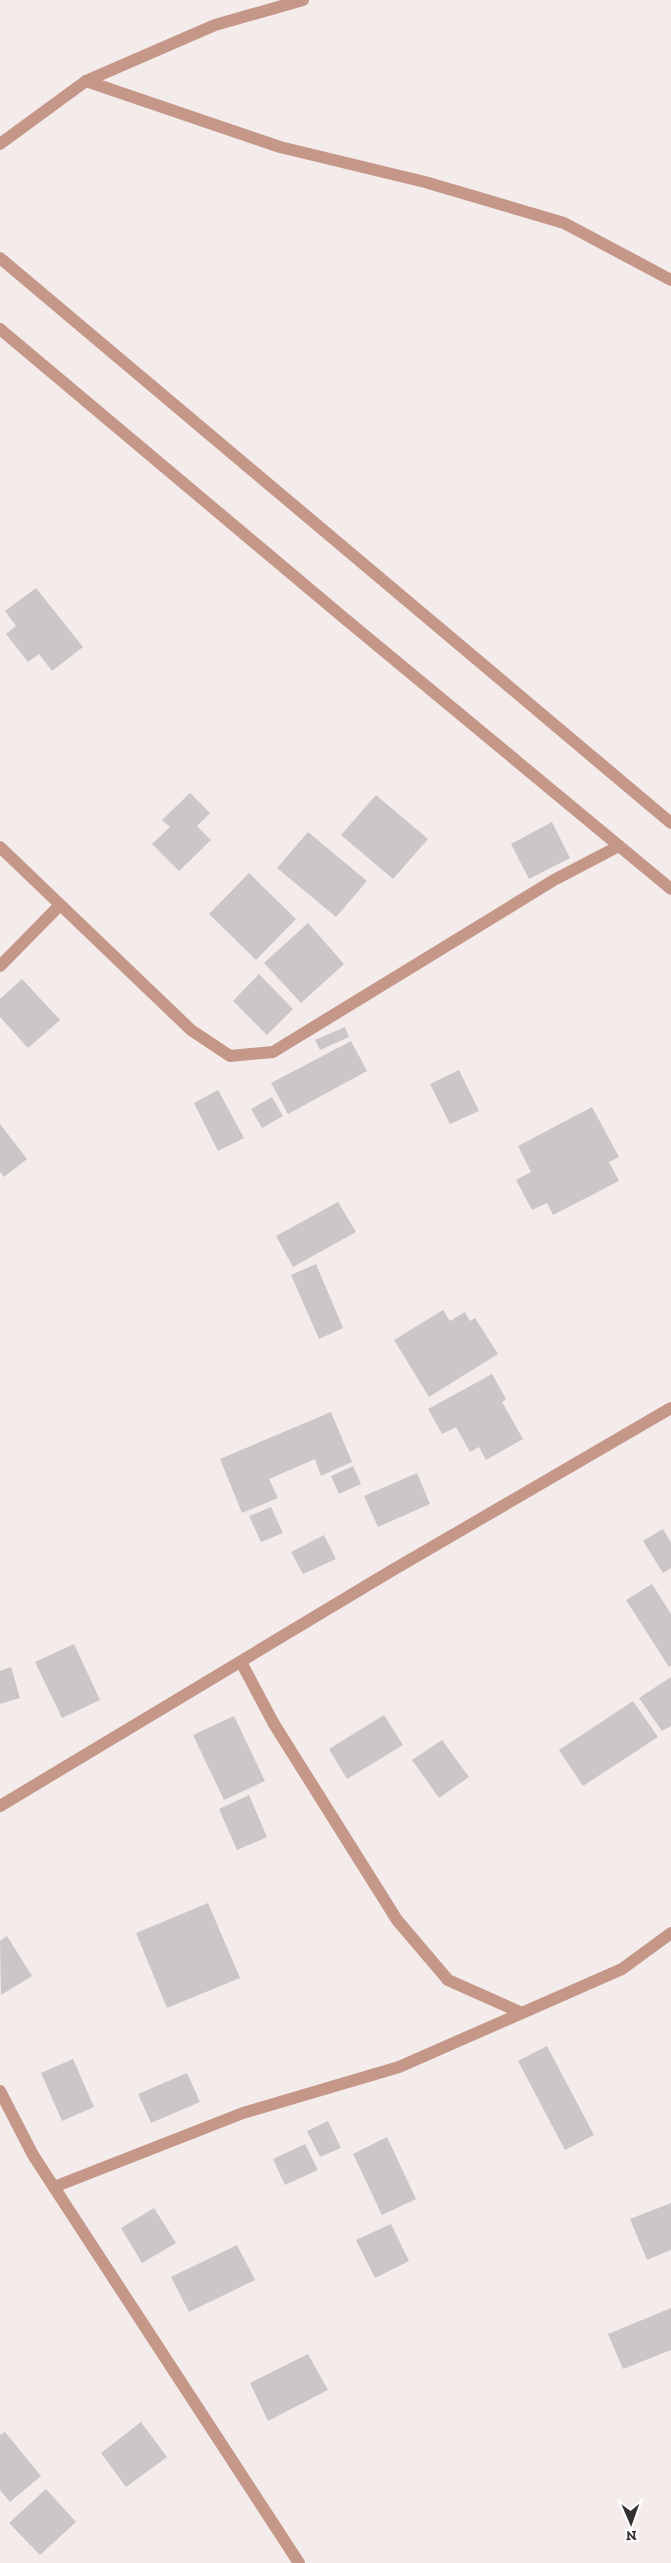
<svg xmlns="http://www.w3.org/2000/svg" width="671" height="2563" viewBox="0 0 671 2563" font-family="'Zilla Slab',serif">
	<style>
		.building { fill: #cdc6c9 }
		.lines { fill: none; stroke-linecap: round; stroke-linejoin: round }
		.minor { stroke: #c49789; stroke-width: 12 }
	</style>
	<rect width="100%" height="100%" fill="#f4ebeb"/>
	<!-- building -->
	<g class="building">
		<path d="M36,588L83,647L52,671L39,654L28,662L6,634L16,626L5,611Z"/>
		<path d="M190,793L210,813L197,826L211,840L179,871L152,844L170,827L162,820Z"/>
		<path d="M376,795L428,839L393,879L341,835Z"/>
		<path d="M552,822L570,858L529,879L511,844Z"/>
		<path d="M308,832L367,881L336,917L277,868Z"/>
		<path d="M249,873L296,919L256,960L209,914Z"/>
		<path d="M308,923L344,964L301,1003L264,963Z"/>
		<path d="M259,974L293,1009L267,1035L233,1001Z"/>
		<path d="M22,979L60,1020L28,1048L0,1017V999Z"/>
		<path d="M345,1027L349,1037L320,1050L315,1040Z"/>
		<path d="M351,1041L367,1071L288,1114L271,1083Z"/>
		<path d="M459,1070L479,1111L450,1124L430,1084Z"/>
		<path d="M218,1090L244,1138L218,1151L194,1103Z"/>
		<path d="M272,1097L283,1116L262,1128L251,1109Z"/>
		<path d="M592,1107L619,1157L609,1162L619,1181L553,1215L547,1203L532,1210L516,1180L531,1172L518,1146Z"/>
		<path d="M0,1124L27,1159L4,1177L0,1172Z"/>
		<path d="M338,1202L356,1232L293,1267L276,1236Z"/>
		<path d="M316,1264L343,1328L319,1339L291,1275Z"/>
		<path d="M443,1310L450,1321L465,1312L470,1321L475,1318L498,1354L429,1397L394,1340Z"/>
		<path d="M492,1374L506,1399L502,1402L523,1439L486,1460L479,1447L470,1452L456,1427L442,1434L428,1409Z"/>
		<path d="M331,1412L352,1462L321,1476L315,1459L269,1479L278,1498L242,1513L220,1459Z"/>
		<path d="M353,1466L361,1484L339,1494L331,1476Z"/>
		<path d="M417,1473L430,1504L378,1527L364,1496Z"/>
		<path d="M271,1507L283,1533L261,1542L249,1516Z"/>
		<path d="M663,1529L671,1543V1568L663,1573L643,1541Z"/>
		<path d="M324,1535L336,1559L303,1574L291,1552Z"/>
		<path d="M652,1584L671,1614V1665L669,1667L626,1600Z"/>
		<path d="M74,1644L100,1700L62,1718L35,1662Z"/>
		<path d="M11,1667L20,1698L0,1704V1671Z"/>
		<path d="M671,1677V1726L662,1731L639,1698Z"/>
		<path d="M633,1701L658,1737L583,1786L559,1750Z"/>
		<path d="M384,1715L403,1745L347,1779L329,1749Z"/>
		<path d="M234,1716L265,1781L224,1800L193,1735Z"/>
		<path d="M442,1740L469,1777L439,1798L412,1760Z"/>
		<path d="M249,1795L267,1837L237,1850L219,1809Z"/>
		<path d="M208,1903L240,1978L167,2008L136,1933Z"/>
		<path d="M7,1936L32,1976L1,1995L0,1941Z"/>
		<path d="M547,2046L594,2135L565,2150L518,2061Z"/>
		<path d="M73,2059L94,2107L62,2121L41,2073Z"/>
		<path d="M187,2073L200,2102L151,2123L138,2094Z"/>
		<path d="M328,2121L341,2148L320,2157L307,2131Z"/>
		<path d="M387,2137L416,2199L382,2215L353,2154Z"/>
		<path d="M305,2144L318,2170L285,2185L273,2159Z"/>
		<path d="M671,2203V2250L647,2260L630,2219Z"/>
		<path d="M154,2208L176,2243L142,2263L121,2228Z"/>
		<path d="M391,2224L409,2261L375,2278L356,2240Z"/>
		<path d="M237,2245L255,2280L189,2312L171,2277Z"/>
		<path d="M671,2308V2350L623,2369L608,2334Z"/>
		<path d="M308,2354L328,2390L268,2421L250,2383Z"/>
		<path d="M141,2422L167,2457L126,2487L101,2453Z"/>
		<path d="M5,2432L41,2476L10,2502L0,2490V2435Z"/>
		<path d="M46,2489L76,2522L40,2555L9,2523Z"/>
	</g>
	<g class="lines">
		<!-- minor -->
		<g class="minor">
			<path d="M86,81L280,147L425,182L564,223L671,280"/>
			<path d="M0,144L86,81L215,25L303,0"/>
			<path d="M0,258L671,823"/>
			<path d="M0,329L344,618L671,889"/>
			<path d="M0,847L191,1030L230,1056L273,1052L554,880L619,846"/>
			<path d="M0,966L60,905"/>
			<path d="M241,1662L274,1724L397,1920L448,1980L522,2013"/>
			<path d="M0,1806L391,1571L671,1408"/>
			<path d="M0,2091L33,2155L299,2563"/>
			<path d="M54,2187L243,2113L399,2067L622,1969L671,1933"/>
		</g>
	</g>
	<!-- north arrow -->
	<g transform="translate(631 2523) rotate(178)" stroke="#ffffff" stroke-width="4" paint-order="stroke">
	<path d="M0-4L9 19L0 12L-9 19Z" fill="#333030"/>
	<text y="-8" font-size="14" font-weight="bold" text-anchor="middle" fill="#333030">N</text>
	</g>
</svg>
